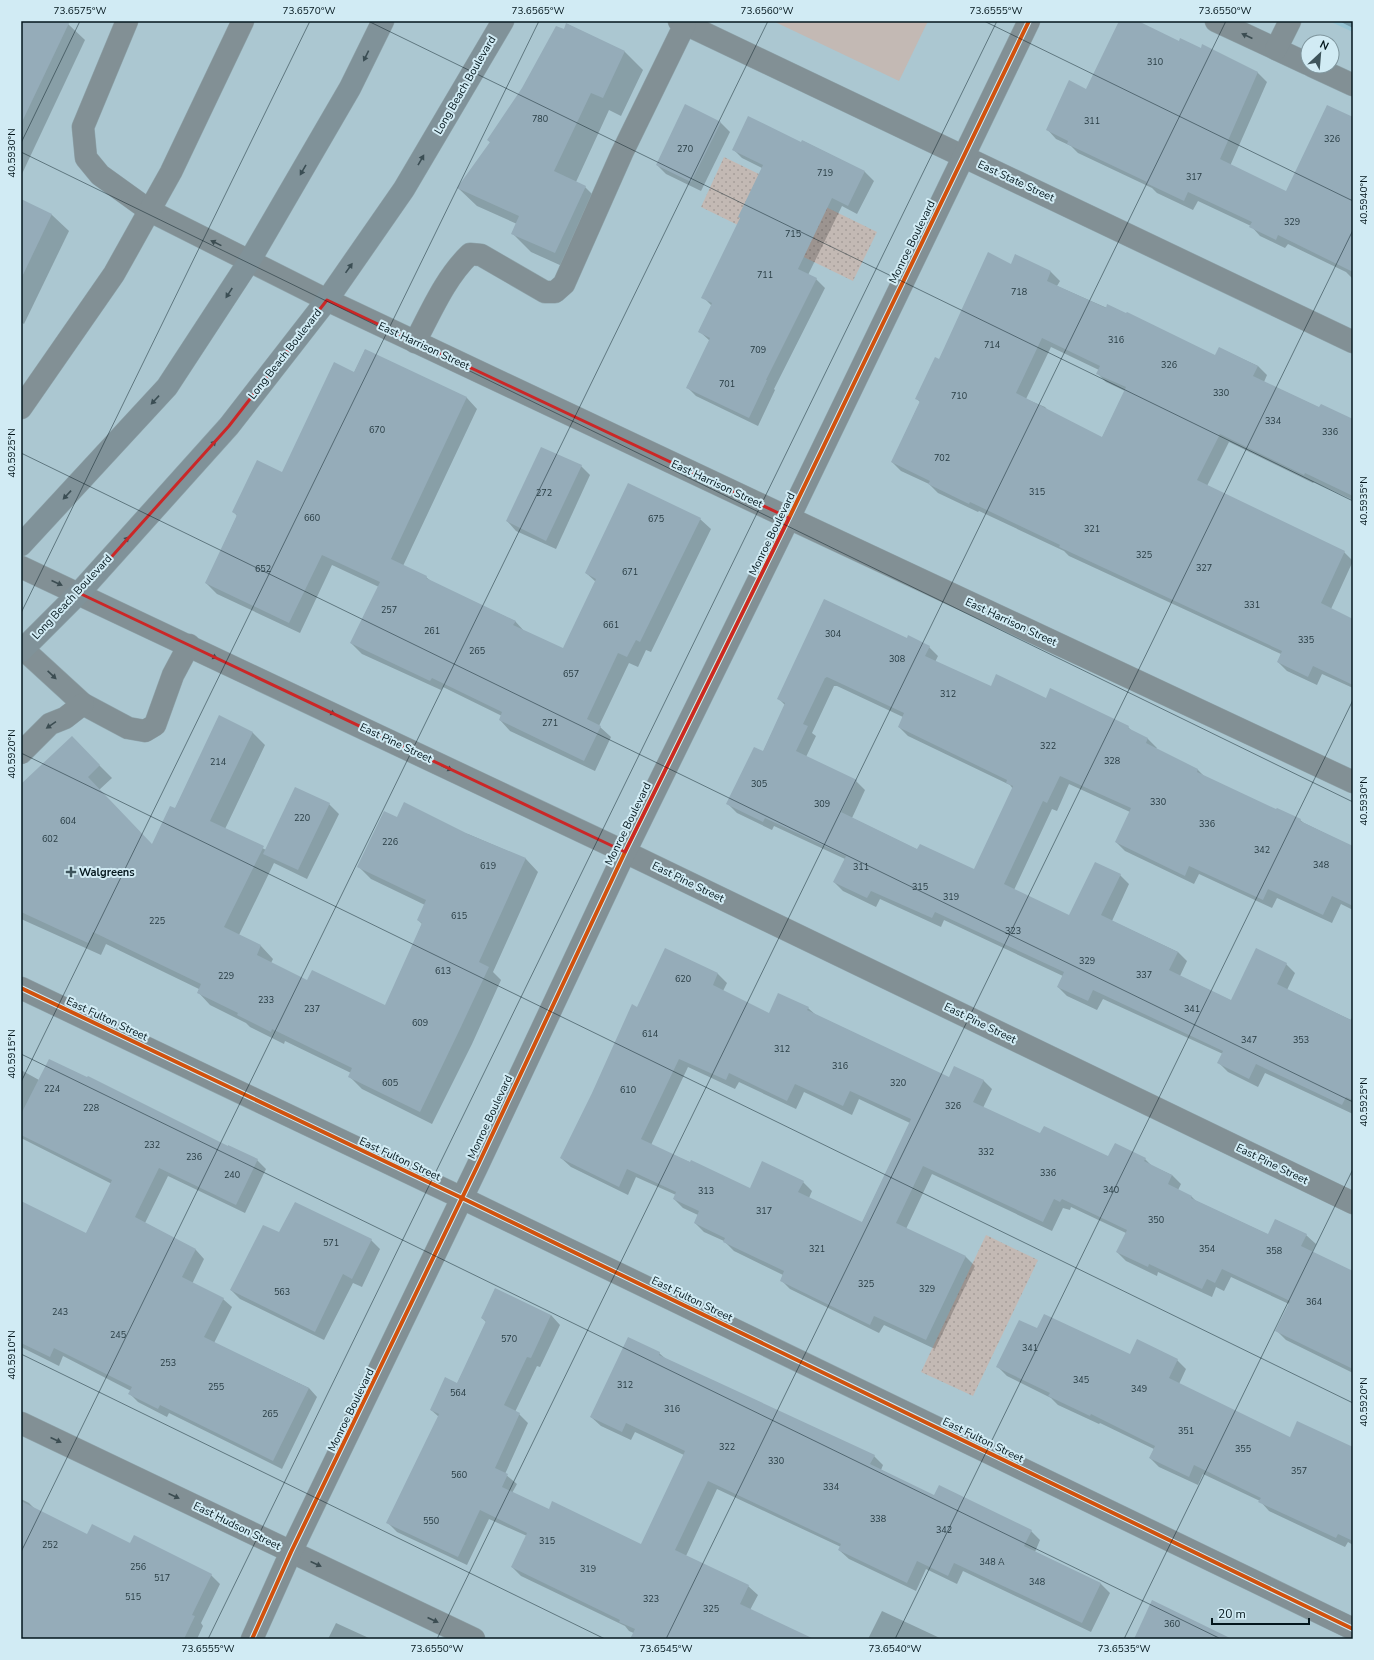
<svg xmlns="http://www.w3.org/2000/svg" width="1374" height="1660" viewBox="0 0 1374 1660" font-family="'Nunito Sans',sans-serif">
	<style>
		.built { fill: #97c5d5 }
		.grass { fill: url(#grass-dots) }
		.pitch { fill: #c3b9b4 }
		.shadow { fill: #0003; fill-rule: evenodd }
		.building { fill: #95acb9; fill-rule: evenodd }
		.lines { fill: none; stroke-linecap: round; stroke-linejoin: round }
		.minor-casing { stroke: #90a6ad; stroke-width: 23 }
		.major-casing { stroke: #90a6ad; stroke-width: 23 }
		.minor { stroke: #829095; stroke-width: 22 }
		.major { stroke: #809299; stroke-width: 22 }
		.cycleway-casing { stroke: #d1ebf4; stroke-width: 6 }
		.cycleway { stroke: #d1520e; stroke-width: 4 }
		.oneway { fill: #3c4d52 }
		.oneway2 { fill: #3b4e54 }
		.marked { fill: none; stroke: #cb2727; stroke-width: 3; stroke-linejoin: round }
		.ticks { fill: none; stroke: #03161c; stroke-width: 1; stroke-opacity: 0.45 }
		.poi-dot { fill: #3e545b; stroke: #d1ebf4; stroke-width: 1.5 }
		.labels { text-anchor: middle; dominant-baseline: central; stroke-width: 4; stroke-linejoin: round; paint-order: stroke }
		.number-label { font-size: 9px; fill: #283c43 }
		.street-label { font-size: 11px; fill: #03161c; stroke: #d1ebf4 }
		.poi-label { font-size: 11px; font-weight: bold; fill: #03161c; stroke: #d1ebf4; text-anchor: start }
		.neatline { fill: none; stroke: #03161c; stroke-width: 1.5 }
		.ticks-label { font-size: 10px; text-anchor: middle; fill: #03161c }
	</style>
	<defs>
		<pattern id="grass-dots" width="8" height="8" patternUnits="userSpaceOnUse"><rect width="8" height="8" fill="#c3b9b4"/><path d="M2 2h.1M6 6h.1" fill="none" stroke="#a69e9a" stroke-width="1.8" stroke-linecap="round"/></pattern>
	</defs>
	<rect width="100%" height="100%" fill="#abc7d1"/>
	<!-- built -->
	<path class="built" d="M1329,21H1353V32Z"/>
	<!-- grass -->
	<g class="grass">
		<path d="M724,157L877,232L853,281L701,207Z"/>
		<path d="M986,1235L1038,1260L973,1396L921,1372Z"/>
	</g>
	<!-- pitch -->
	<path class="pitch" d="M773,21H928L899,81Z"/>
	<!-- shadow -->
	<g class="shadow">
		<path d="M21,21H63L68,24L85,40L21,176Z"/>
		<path d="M1120,21L1257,72L1267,82L1230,166L1286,192L1353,118V279L1346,272L1288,244L1285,248L1260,236L1251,226L1198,201L1193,210L1157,193L1152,188L1078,153L1071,146L1056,139L1047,129L1087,90Z"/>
		<path d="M1339,21H1353V28Z"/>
		<path d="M567,24L625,52L643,70L621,116L609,110L576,182L585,187L603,205L573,271L531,252L512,233L517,224L477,206L458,188L491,143L488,140L564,30Z"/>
		<path d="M720,122L730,132L701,191L666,174L657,165Z"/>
		<path d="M803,141L865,172L874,181L857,214L842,206L808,275L816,279L825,288L774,389L775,390L758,426L696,396L687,387L710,341L699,331L712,306L703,297L741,219L762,168L742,158L733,149L802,143Z"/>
		<path d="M21,200L52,215L69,231L24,324L21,322Z"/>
		<path d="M1011,265L1051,272L1060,281L1057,286L1216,356L1219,348L1258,366L1267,375L1264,382L1320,408L1353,420V500L1314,482L1313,483L1229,442L1207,486L1344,552L1353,561L1331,609L1353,620V688L1322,674L1317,685L1287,671L1278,662L1281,654L1069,556L1064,551L979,511L978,512L938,493L929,484L901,471L892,462L920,402L917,399L939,360ZM1051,347L1099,370L1097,373L1106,382L1125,391L1102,438L1049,412L1045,407L1026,399Z"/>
		<path d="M365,350L467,398L477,409L403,566L426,577L432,582L515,621L525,632L564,650L596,582L586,573L700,519L711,529L651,652L646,650L638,667L629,663L599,726L611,737L595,771L510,731L500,720L502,716L443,687L441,690L362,654L351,643L379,587L332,565L300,633L217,594L206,583L237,516L234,512L282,473L354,373Z"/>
		<path d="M581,466L590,475L556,549L516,531L507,521Z"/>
		<path d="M907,639L929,647L938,656L935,662L991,687L1046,699L1128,727L1133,732L1148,739L1157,748L1156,749L1198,770L1205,777L1277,811L1300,820L1304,823L1353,847V910L1341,904L1332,923L1277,898L1272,908L1199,874L1194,884L1125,851L1116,842L1130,812L1069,784L1057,811L1052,809L1014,890L1070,917L1120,875L1129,884L1112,921L1178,952L1187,961L1180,976L1232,1001L1286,964L1295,973L1287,990L1351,1020L1353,1015V1114L1265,1073L1258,1087L1228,1072L1219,1063L1223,1054L1103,999L1097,1010L1067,996L1058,987L1063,976L944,920L941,927L880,899L876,907L843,891L834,882L845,859L774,826L772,830L737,813L728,804L763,752L785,705L779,699ZM834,686H837L903,717L899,727L908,736L1010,785L1013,789L974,871L918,850L852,818L865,790L856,781L806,757L816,736L812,733Z"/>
		<path d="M220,717L253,733L265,745L225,829L266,850L329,804L339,814L307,879L274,863L239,935L261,946L273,959L271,963L307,982L386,1007L422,924L418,920L425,905L371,879L359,867L397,819L468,834L526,859L538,872L493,972L501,980L472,1044L432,1124L362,1089L349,1076L351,1073L285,1041L284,1044L250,1027L246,1023L210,1005L198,992L199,989L106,944L101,955L21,919V785L84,750L112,778L99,790L152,845L175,809Z"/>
		<path d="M665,950L718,974L727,983L723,991L769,1014L808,1008L816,1015L949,1078L983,1080L992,1089L983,1108L1040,1135L1109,1158L1145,1159L1152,1166L1172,1175L1181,1184L1178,1190L1192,1197L1196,1201L1269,1235L1276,1220L1306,1235L1316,1244L1312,1252L1353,1272V1373L1286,1340L1277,1331L1289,1304L1231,1277L1224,1291L1216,1287L1212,1297L1158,1272L1157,1276L1126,1261L1117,1252L1126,1233L1071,1207L1070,1210L1063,1208L1052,1231L932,1174L906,1229L966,1257L975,1266L935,1349L884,1325L879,1333L790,1289L781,1280L783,1275L734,1251L724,1241L704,1232L695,1223L698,1215L683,1208L674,1199L676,1195L636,1177L628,1195L571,1167L561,1158L638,1008ZM688,1067L735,1089L739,1082L796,1109L804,1092L852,1115L859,1099L910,1123L862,1223L809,1198L812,1191L803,1182L750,1189L651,1145Z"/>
		<path d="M21,1070L39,1080L228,1147L257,1160L266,1169L245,1213L168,1176L145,1223L196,1250L204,1259L192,1284L223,1299L232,1307L214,1343L309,1388L317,1397L282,1469L169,1413L167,1417L138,1402L130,1394L131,1391L63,1356L59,1366L21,1347V1202L86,1234L112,1184L21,1138Z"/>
		<path d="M280,1234L371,1240L380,1249L362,1287L353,1283L324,1340L240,1299L231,1290Z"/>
		<path d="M551,1315L560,1325L540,1367L537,1366L515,1412L519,1414L528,1423L505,1474L517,1484L512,1493L549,1511L641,1546L684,1455L635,1432L631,1440L601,1426L591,1417L659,1353L666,1359L874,1456L883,1465L881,1470L935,1497L1031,1531L1040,1540L1035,1552L1101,1584L1110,1593L1091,1632L963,1571L957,1584L926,1569L916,1591L849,1559L839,1550L841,1547L717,1489L686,1556L748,1586L758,1595L750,1610L796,1639H647L629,1631L625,1626L521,1576L512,1567L527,1536L489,1519L467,1565L397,1532L388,1523L439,1417L431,1410L457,1384L487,1323L482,1318Z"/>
		<path d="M1037,1330L1130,1355L1177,1360L1186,1369L1179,1384L1290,1438L1353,1448V1545L1348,1542L1345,1547L1269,1511L1260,1501L1203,1474L1198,1485L1159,1467L1150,1458L1154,1449L1100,1423L1099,1424L1058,1405L1051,1398L1007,1376L998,1367Z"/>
		<path d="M21,1499L29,1503L36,1510L87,1535L131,1544L211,1575L220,1584L201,1623L203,1626L197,1639H21Z"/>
		<path d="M882,1611L942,1639H868Z"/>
		<path d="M336,1623L371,1639H328Z"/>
	</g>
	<!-- building -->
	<g class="building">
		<path d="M21,21H70L21,124Z"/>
		<path d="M1119,21H1138L1179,41L1180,38L1201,48L1202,44L1258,72L1220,159L1286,191L1327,105L1353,117V272L1278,235L1276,240L1249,227L1252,222L1188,192L1184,201L1146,183L1147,182L1067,144L1068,141L1046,130L1069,80L1086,89Z"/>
		<path d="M566,23L625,51L603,98L591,93L554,171L586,186L555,253L511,234L519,216L457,188L490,142L487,140L522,88L556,26L564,29Z"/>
		<path d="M685,104L721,122L691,182L656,165Z"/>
		<path d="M748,116L801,142L802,140L865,171L848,206L832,198L798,269L817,278L766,380H767L749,418L686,388L710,338L698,332L712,303L701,298L740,218L738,217L763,165L732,150Z"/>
		<path d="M21,199L52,214L21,279Z"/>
		<path d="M988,252L1011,264L1015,254L1051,271L1047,281L1106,308L1107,304L1126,313L1127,312L1215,355L1219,347L1258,366L1253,376L1319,407L1321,404L1353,419V496L1305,473L1304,475L1220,434L1197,480L1345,551L1321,603L1353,619V685L1313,666L1308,677L1277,662L1282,651L1059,547L1060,545L970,502L969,504L928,484L930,481L891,462L920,401L915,399L935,357L939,359ZM1042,338L1100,366L1096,374L1126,387L1102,437L1016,393Z"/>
		<path d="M365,349L467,397L391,559L427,576L426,578L516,621L513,625L563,648L596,579L585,573L628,483L701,518L640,642L636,640L627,657L618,653L587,719L601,726L584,761L499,720L502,712L432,678L430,681L350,643L380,582L322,555L289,623L205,583L237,515L232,512L257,460L282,472L334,362L354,372Z"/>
		<path d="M541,447L582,465L546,541L506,521Z"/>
		<path d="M824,599L907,638L908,635L930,646L925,656L991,686L996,674L1046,698L1050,688L1129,726L1128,728L1148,738L1146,743L1198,769L1197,772L1276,809L1277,808L1301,819L1300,821L1353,846V906L1332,896L1323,915L1268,889L1263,900L1189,866L1185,876L1115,842L1131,808L1060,776L1047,803L1043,801L1004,884L1069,915L1095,862L1121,874L1101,915L1178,952L1169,970L1231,1000L1256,948L1287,963L1277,984L1353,1021V1100L1346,1097L1342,1105L1256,1064L1249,1079L1217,1063L1223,1051L1093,990L1088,1001L1057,987L1064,972L935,912L932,918L871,891L867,898L833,882L846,856L765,818L763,822L726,804L754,747L763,751L785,703L777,699ZM827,677L904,713L898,727L1007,780L1006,783L1013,786L974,869L920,844L917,849L841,812L857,780L796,751L808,726L803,724L825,678Z"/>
		<path d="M219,715L253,732L210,821L264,846L224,927L261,945L257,955L307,980L312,970L385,1005L422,923L417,920L426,900L357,867L384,811L397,817L404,802L468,834L526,858L479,962L489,967L459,1031L420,1112L348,1077L352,1068L272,1029L271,1032L237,1015L238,1013L197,993L201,984L93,932L88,943L21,912V784L72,736L100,765L88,777L152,844L170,806L175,808Z"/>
		<path d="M295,787L330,803L298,870L263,854Z"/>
		<path d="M665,948L718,973L713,985L769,1013L778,993L809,1007L807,1010L949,1077L954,1066L984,1080L973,1102L1040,1133L1044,1126L1108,1156L1115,1143L1146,1158L1144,1161L1172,1175L1168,1184L1192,1196L1191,1198L1268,1234L1275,1219L1307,1234L1301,1246L1353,1271V1369L1275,1331L1290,1301L1222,1269L1215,1283L1207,1279L1202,1289L1149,1264L1148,1267L1116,1252L1127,1230L1062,1199L1060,1202L1054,1199L1043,1222L923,1166L896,1223L966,1256L926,1340L874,1316L870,1325L780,1281L784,1271L723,1242L725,1238L694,1223L699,1211L673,1199L676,1192L627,1169L619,1187L560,1158L592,1093L632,1004L637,1007ZM679,1059L726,1080L729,1073L787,1101L795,1084L843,1106L850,1091L911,1119L862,1222L798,1192L804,1181L762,1161L750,1188L691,1160L690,1162L641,1139Z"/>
		<path d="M49,1059L87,1077L88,1076L228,1146V1145L258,1159L236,1205L159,1168L135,1217L196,1249L182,1277L224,1298L204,1337L309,1388L273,1461L160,1405L158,1409L128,1394L132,1387L54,1348L50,1357L21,1343V1201L86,1233L112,1180L21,1135V1114Z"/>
		<path d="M295,1202L372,1239L352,1279L343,1274L315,1332L230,1290L263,1225L279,1232Z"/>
		<path d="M495,1288L551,1315L531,1358L527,1357L504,1405L520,1413L495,1468L508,1474L502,1487L549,1509L552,1501L641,1544L685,1451L626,1423L622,1432L590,1417L628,1337L660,1352L659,1355L875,1455L870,1464L934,1495L939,1485L1032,1530L1024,1546L1101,1583L1082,1623L954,1563L948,1576L917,1561L907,1583L838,1550L841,1544L708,1481L675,1550L749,1585L740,1604L814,1639H630L635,1629L619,1622L620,1620L511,1567L527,1533L480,1510L458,1557L386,1523L439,1414L430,1410L445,1377L457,1383L486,1321L481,1318Z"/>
		<path d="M1044,1314L1130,1354L1137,1339L1178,1359L1169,1378L1290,1437L1297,1421L1353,1447V1541L1338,1534L1336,1538L1258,1502L1261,1498L1194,1465L1189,1477L1149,1458L1155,1446L1091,1414L1090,1416L1048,1396L1050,1393L996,1367L1019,1320L1037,1328Z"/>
		<path d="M21,1501L87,1534L92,1524L130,1543L134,1535L212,1574L192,1615L195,1616L184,1639H21Z"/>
		<path d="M1152,1600L1232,1639H1134Z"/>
	</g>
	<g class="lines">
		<!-- minor casing -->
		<g class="minor-casing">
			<g id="minor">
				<path d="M127,21L83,127L86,158L100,175L150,211L327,300L789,518L1353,782"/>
				<path d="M679,21L1353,342"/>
				<path d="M1216,21L1308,64"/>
				<path d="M1276,49L1290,21"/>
				<path d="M1312,66L1353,85"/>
				<path d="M415,342C431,312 445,278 470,254L481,255L545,292H555L564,284L622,153L685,24"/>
				<path d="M21,408L114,274L171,172L243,21"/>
				<path d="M21,567L625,852L1353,1203"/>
				<path d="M23,649L83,704L128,728L145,731L155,725L173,675L189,645"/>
				<path d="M21,753L50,724L65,718L83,704"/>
				<path d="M21,988L462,1198L1353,1629"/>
				<path d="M21,1423L474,1639"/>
				<path d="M252,1639L291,1552L477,1167L625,852L789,518L1029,21"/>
			</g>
		</g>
		<!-- major casing -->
		<g class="major-casing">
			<g id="major">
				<path d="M21,545L167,387L250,260L350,88L383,21"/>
				<path d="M21,651L79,593L229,426L327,300L404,189L503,21"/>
			</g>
		</g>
		<!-- minor -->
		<use href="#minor" class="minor"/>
		<!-- major -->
		<use href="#major" class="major"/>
		<!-- cycleway casing -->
		<g class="cycleway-casing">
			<g id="cycleway">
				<path d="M21,988L462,1198L1353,1629"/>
				<path d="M252,1639L291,1552L477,1167L625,852L789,518L1029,21"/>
			</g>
		</g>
		<!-- cycleway -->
		<use href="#cycleway" class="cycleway"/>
	</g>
	<!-- one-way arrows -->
	<defs><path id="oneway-solid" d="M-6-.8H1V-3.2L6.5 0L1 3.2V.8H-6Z"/></defs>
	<g class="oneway">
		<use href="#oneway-solid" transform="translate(1247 36) rotate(-155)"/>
		<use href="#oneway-solid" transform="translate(216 243) rotate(-154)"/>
		<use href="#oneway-solid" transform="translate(57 583) rotate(24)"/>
		<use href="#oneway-solid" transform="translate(212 656) rotate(25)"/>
		<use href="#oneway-solid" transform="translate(52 675) rotate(43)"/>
		<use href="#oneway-solid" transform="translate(330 712) rotate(25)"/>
		<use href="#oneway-solid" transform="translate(51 725) rotate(146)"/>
		<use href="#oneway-solid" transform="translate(447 768) rotate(25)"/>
		<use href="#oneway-solid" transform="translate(56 1440) rotate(25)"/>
		<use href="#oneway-solid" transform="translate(174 1496) rotate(25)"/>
		<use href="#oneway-solid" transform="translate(316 1564) rotate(25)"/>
		<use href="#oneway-solid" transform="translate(433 1620) rotate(25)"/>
	</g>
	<g class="oneway2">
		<use href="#oneway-solid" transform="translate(366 56) rotate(116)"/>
		<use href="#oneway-solid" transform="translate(421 160) rotate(-60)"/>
		<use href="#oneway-solid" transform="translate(303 170) rotate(120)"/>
		<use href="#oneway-solid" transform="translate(349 268) rotate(-55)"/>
		<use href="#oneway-solid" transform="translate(229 293) rotate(123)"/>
		<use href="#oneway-solid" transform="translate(155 400) rotate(133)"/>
		<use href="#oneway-solid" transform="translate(212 445) rotate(-48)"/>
		<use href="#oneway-solid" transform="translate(67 495) rotate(133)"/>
		<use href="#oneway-solid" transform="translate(125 541) rotate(-48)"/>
	</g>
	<!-- marked area -->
	<path class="marked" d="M327,300L789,518L625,852L79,593L229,426Z"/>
	<!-- ticks -->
	<path class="ticks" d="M368,21L1353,501M984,21L1353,201M21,143L80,21M21,152L1353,802M21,453L1353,1102M21,613L310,21M21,753L1353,1403M21,1054L1221,1639M21,1082L539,21M21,1354L605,1639M21,1552L768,21M208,1639L997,21M437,1639L1226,21M666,1639L1353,230M895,1639L1353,700M1124,1639L1353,1169"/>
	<!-- markers -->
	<path class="poi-dot" d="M69 866h4v4h4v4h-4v4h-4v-4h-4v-4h4z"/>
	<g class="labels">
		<!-- number labels -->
		<g class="number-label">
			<text x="1155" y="62">310</text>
			<text x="540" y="119">780</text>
			<text x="1092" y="121">311</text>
			<text x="1332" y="139">326</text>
			<text x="685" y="149">270</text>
			<text x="825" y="173">719</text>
			<text x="1194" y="177">317</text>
			<text x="1292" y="222">329</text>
			<text x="793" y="234">715</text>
			<text x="765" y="275">711</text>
			<text x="1019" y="292">718</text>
			<text x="1116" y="340">316</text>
			<text x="992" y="345">714</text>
			<text x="758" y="350">709</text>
			<text x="1169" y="365">326</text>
			<text x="727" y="384">701</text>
			<text x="1221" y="393">330</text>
			<text x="959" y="396">710</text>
			<text x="1273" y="421">334</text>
			<text x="377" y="430">670</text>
			<text x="1330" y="432">336</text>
			<text x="942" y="458">702</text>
			<text x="1037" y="492">315</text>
			<text x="544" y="493">272</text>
			<text x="312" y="518">660</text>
			<text x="656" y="519">675</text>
			<text x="1092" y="529">321</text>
			<text x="1144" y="555">325</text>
			<text x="1204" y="568">327</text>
			<text x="263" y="569">652</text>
			<text x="630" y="572">671</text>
			<text x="1252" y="605">331</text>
			<text x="389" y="610">257</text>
			<text x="611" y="625">661</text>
			<text x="432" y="631">261</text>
			<text x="833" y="634">304</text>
			<text x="1306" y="640">335</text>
			<text x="477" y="651">265</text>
			<text x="897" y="659">308</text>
			<text x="571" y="674">657</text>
			<text x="948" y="694">312</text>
			<text x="550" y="723">271</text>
			<text x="1048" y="746">322</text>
			<text x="1112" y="761">328</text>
			<text x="218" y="762">214</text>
			<text x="759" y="784">305</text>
			<text x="1158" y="802">330</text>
			<text x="822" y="804">309</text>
			<text x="302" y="818">220</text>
			<text x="68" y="821">604</text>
			<text x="1207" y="824">336</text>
			<text x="50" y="839">602</text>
			<text x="390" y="842">226</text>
			<text x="1262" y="850">342</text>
			<text x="1321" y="865">348</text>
			<text x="488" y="866">619</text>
			<text x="861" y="867">311</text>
			<text x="920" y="887">315</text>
			<text x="951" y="897">319</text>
			<text x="459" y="916">615</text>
			<text x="157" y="921">225</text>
			<text x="1013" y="931">323</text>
			<text x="1087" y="961">329</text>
			<text x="443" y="971">613</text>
			<text x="1144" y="975">337</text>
			<text x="226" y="976">229</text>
			<text x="683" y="979">620</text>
			<text x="266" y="1000">233</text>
			<text x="312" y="1009">237</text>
			<text x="1192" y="1009">341</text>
			<text x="420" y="1023">609</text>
			<text x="650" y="1034">614</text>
			<text x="1249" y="1040">347</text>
			<text x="1301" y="1040">353</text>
			<text x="782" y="1049">312</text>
			<text x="840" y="1066">316</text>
			<text x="390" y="1083">605</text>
			<text x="898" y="1083">320</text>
			<text x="52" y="1089">224</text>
			<text x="628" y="1090">610</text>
			<text x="953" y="1106">326</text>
			<text x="91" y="1108">228</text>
			<text x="152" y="1145">232</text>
			<text x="986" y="1152">332</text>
			<text x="194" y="1157">236</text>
			<text x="1048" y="1173">336</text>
			<text x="232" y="1175">240</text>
			<text x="1111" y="1190">340</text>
			<text x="706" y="1191">313</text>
			<text x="764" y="1211">317</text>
			<text x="1156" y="1220">350</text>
			<text x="331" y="1243">571</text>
			<text x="817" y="1249">321</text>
			<text x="1207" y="1249">354</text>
			<text x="1274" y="1251">358</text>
			<text x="866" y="1284">325</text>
			<text x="927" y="1289">329</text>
			<text x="282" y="1292">563</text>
			<text x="1314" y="1302">364</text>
			<text x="60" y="1312">243</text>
			<text x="118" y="1335">245</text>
			<text x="509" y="1339">570</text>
			<text x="1030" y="1348">341</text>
			<text x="168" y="1363">253</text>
			<text x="1081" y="1380">345</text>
			<text x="625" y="1385">312</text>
			<text x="216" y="1387">255</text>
			<text x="1139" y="1389">349</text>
			<text x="458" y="1393">564</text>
			<text x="672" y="1409">316</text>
			<text x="270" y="1414">265</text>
			<text x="1186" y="1431">351</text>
			<text x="727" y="1447">322</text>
			<text x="1243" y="1449">355</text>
			<text x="776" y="1461">330</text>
			<text x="1299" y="1471">357</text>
			<text x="459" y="1475">560</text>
			<text x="831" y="1487">334</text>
			<text x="878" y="1519">338</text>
			<text x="431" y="1521">550</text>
			<text x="944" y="1530">342</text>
			<text x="547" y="1541">315</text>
			<text x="50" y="1545">252</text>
			<text x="992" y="1562">348 A</text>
			<text x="138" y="1567">256</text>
			<text x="588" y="1569">319</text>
			<text x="162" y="1578">517</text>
			<text x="1037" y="1582">348</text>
			<text x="133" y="1597">515</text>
			<text x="651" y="1599">323</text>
			<text x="711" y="1609">325</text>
			<text x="1172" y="1624">360</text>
		</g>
		<!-- street labels -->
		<g class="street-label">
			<text transform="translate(465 85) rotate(-60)">Long Beach Boulevard</text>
			<text transform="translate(1016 181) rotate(25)">East State Street</text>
			<text transform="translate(912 242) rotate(-64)">Monroe Boulevard</text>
			<text transform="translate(424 346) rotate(25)">East Harrison Street</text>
			<text transform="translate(285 354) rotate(-52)">Long Beach Boulevard</text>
			<text transform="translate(717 484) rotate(25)">East Harrison Street</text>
			<text transform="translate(772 534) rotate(-64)">Monroe Boulevard</text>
			<text transform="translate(72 597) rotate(-47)">Long Beach Boulevard</text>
			<text transform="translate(1011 622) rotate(25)">East Harrison Street</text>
			<text transform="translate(396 743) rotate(25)">East Pine Street</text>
			<text transform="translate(628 824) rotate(-64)">Monroe Boulevard</text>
			<text transform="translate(688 882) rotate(26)">East Pine Street</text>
			<text transform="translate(107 1019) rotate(25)">East Fulton Street</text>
			<text transform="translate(980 1023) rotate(26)">East Pine Street</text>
			<text transform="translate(490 1117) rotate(-65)">Monroe Boulevard</text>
			<text transform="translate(400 1159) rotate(25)">East Fulton Street</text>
			<text transform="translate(1272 1164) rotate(26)">East Pine Street</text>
			<text transform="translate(692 1299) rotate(26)">East Fulton Street</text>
			<text transform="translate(351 1410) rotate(-64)">Monroe Boulevard</text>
			<text transform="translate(983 1440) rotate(26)">East Fulton Street</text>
			<text transform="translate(237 1526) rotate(26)">East Hudson Street</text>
		</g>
		<!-- poi labels -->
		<g class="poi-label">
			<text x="79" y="872">Walgreens</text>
		</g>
	</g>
	<!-- border -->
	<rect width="1374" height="1660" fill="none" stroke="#d1ebf4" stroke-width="44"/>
	<!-- north arrow -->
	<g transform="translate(1320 54) rotate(26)"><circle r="19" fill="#d1ebf4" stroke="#7f969e"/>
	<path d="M0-3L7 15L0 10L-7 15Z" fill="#3e545b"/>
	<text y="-6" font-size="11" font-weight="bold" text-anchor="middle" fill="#03161c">N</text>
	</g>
	<!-- scale -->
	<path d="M1212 1618v6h97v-6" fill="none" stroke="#03161c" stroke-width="2"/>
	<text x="1218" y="1618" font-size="12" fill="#03161c" stroke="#d1ebf4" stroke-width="3" paint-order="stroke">20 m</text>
	<rect x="22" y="22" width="1330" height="1616" class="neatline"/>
	<g class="ticks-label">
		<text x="80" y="14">73.6575°W</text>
		<text x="309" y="14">73.6570°W</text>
		<text x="538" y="14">73.6565°W</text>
		<text x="767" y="14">73.6560°W</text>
		<text x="996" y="14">73.6555°W</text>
		<text x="1225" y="14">73.6550°W</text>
		<text transform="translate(11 153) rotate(-90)" y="4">40.5930°N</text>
		<text transform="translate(1363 200) rotate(-90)" y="4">40.5940°N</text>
		<text transform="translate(11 453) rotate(-90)" y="4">40.5925°N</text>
		<text transform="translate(1363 501) rotate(-90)" y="4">40.5935°N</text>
		<text transform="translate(11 754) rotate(-90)" y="4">40.5920°N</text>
		<text transform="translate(1363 801) rotate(-90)" y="4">40.5930°N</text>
		<text transform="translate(11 1054) rotate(-90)" y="4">40.5915°N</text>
		<text transform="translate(1363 1102) rotate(-90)" y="4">40.5925°N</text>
		<text transform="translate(11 1355) rotate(-90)" y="4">40.5910°N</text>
		<text transform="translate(1363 1402) rotate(-90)" y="4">40.5920°N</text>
		<text x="208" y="1652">73.6555°W</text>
		<text x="437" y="1652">73.6550°W</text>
		<text x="666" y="1652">73.6545°W</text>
		<text x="895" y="1652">73.6540°W</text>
		<text x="1124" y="1652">73.6535°W</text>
	</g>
</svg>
